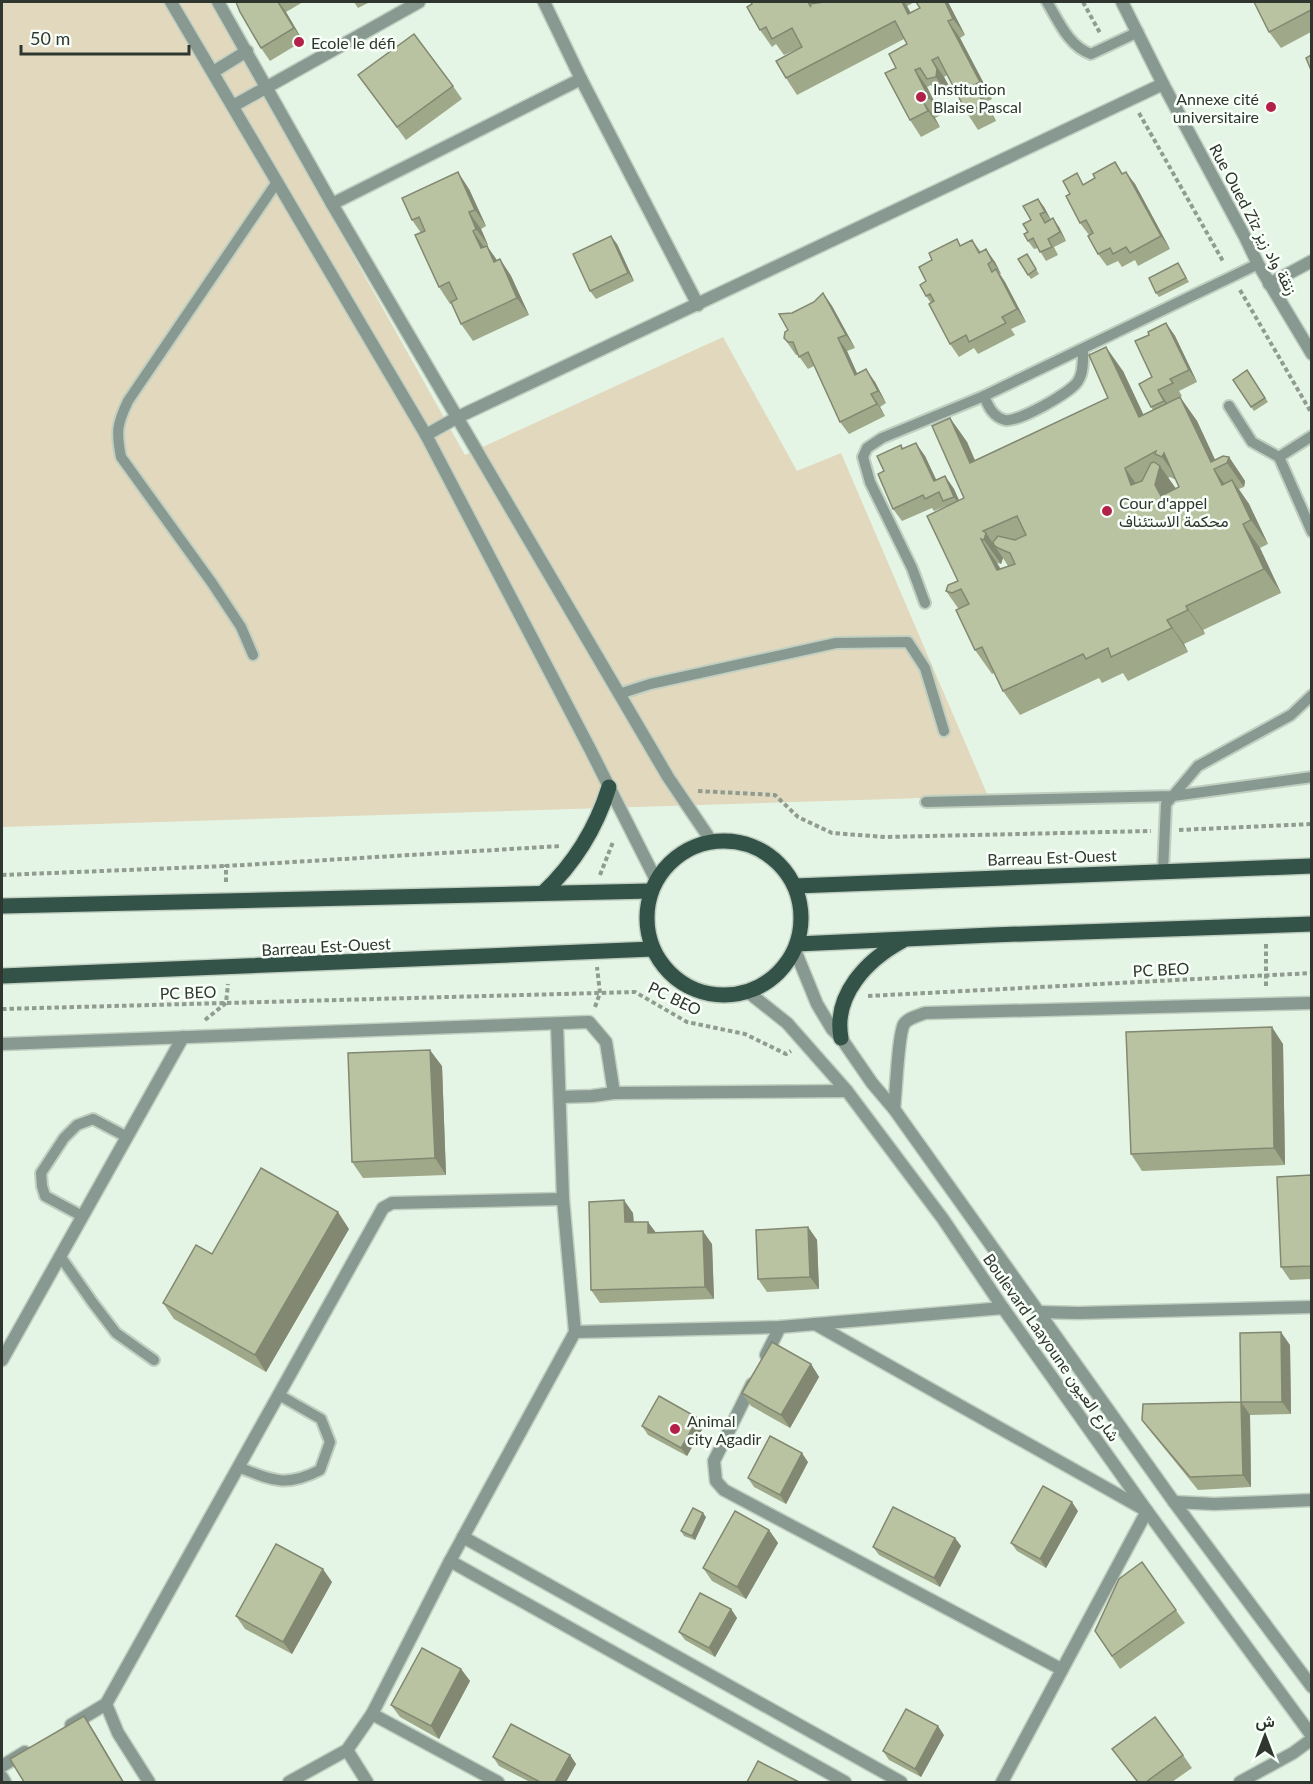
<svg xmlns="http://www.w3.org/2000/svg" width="1313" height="1784" viewBox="0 0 1313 1784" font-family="Lato,Vazirmatn,sans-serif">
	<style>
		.green { fill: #e1d8bd }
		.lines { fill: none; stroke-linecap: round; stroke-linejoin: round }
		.service-casing { stroke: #c1cfc1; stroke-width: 14 }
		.minor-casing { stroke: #c1cfc1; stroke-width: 15 }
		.tertiary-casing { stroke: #c1cfc1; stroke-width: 15 }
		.primary-casing { stroke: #c1cfc1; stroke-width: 18 }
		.path { stroke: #909c90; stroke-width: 4; stroke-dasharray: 4.5 3; stroke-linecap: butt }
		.service { stroke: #889992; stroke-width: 10 }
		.minor { stroke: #889992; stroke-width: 12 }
		.tertiary { stroke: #889992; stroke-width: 12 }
		.primary { stroke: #335248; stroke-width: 15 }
		.wall { fill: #a0a88a; fill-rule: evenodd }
		.shaded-wall { fill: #828871 }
		.building { fill: #bac3a1; stroke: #828871; stroke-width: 1.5; fill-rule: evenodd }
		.poi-dot { fill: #b32148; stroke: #f9fff9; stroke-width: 2 }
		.labels { text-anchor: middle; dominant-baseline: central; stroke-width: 5; stroke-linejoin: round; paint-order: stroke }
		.poi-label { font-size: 16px; fill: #2f362f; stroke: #f9fff9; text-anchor: start }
		.street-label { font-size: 16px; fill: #2f362f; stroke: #f9fff9 }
	</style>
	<rect width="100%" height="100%" fill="#e5f5e5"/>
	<!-- green -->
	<path class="green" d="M2,2H211L465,455L723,337L797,471L841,453L988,796L2,827Z"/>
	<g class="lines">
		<!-- service casing -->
		<g class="service-casing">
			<g id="service">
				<path d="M1047,2C1058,20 1069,47 1091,54L1138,32"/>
				<path d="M984,396C988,406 993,417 1005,420C1017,423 1072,392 1078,381C1084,372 1083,359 1083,349"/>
				<path d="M1229,406L1252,442L1279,457"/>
				<path d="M1312,436L1279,457L1312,532"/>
				<path d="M925,603L912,568L870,482L863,457L867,448L882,438L984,396L1258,264"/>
				<path d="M253,655L241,627L212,583L121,457C116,432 117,424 128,401L277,182"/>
				<path d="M619,694L650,684L836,643L908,642L925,668L944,731"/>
				<path d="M926,802L1173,796L1312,777"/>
				<path d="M1163,871L1166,804L1198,766L1291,715L1312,695"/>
				<path d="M82,1216L45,1196L42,1186L41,1173L64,1138L77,1125L93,1119L127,1137"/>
				<path d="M60,1256L93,1303L116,1333L154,1360"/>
				<path d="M238,1467C272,1480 285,1488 320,1470L330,1442L321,1419L279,1395"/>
			</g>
		</g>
		<!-- minor casing -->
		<g class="minor-casing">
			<g id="minor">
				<path d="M171,2L426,435L590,749L656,880"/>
				<path d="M218,2L332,204L668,777L712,842"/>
				<path d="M544,2L581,79L698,305"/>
				<path d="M213,72L247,51"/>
				<path d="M233,106L419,2"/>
				<path d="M332,204L581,79"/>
				<path d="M1269,284L1312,261"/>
				<path d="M426,435L458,417L1163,84"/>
				<path d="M2,1044L589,1022L606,1042L614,1093"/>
				<path d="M560,1097L592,1096L614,1093L847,1091"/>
				<path d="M894,1109C896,1093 898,1035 904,1024C908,1018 918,1016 925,1013L1312,1003"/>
				<path d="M1039,1312L1078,1313L1312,1307"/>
				<path d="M815,1324L1147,1511L1002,1782"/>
				<path d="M575,1332L780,1327L1003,1308"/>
				<path d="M766,1355L780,1327"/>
				<path d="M2,1360L183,1037"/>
				<path d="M752,1384L714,1461L716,1481L724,1490L1061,1669"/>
				<path d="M1174,1502L1214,1504L1312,1500"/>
				<path d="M463,1537L901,1782"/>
				<path d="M450,1561L845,1782"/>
				<path d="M372,1714L498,1782"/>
				<path d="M71,1725L106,1704"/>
				<path d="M347,1750L367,1782"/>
				<path d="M2,1766L25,1752"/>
				<path d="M2,1777L5,1782"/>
				<path d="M149,1782L118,1733L106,1704L383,1208L392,1203L563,1199"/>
				<path d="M289,1782L347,1750L372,1714L450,1561L575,1332L563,1199L557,1024"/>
				<path d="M1240,1782L1293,1753L1312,1739"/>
			</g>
		</g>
		<!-- tertiary casing -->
		<g class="tertiary-casing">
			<g id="tertiary">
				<path d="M1122,2L1163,84L1245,237L1258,264L1312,354"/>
				<path d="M795,950L817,1004L832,1029L841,1038L872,1083L894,1109L1174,1502L1312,1687"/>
				<path d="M748,992L787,1023L847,1091L943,1219L1003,1308L1147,1511L1312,1736"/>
			</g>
		</g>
		<!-- primary casing -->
		<g class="primary-casing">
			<g id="primary">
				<circle cx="724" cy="918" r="77"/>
				<path d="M795,886L1312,866"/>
				<path d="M543,893C575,863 596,829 609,787"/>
				<path d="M2,906L651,891"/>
				<path d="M797,944L992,935L1312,924"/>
				<path d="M2,976L653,949"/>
				<path d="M841,1038C833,995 867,960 902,941"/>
			</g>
		</g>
		<!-- path -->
		<g class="path">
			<path d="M1083,2L1100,33"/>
			<path d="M1139,113L1224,263"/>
			<path d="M1240,290L1312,414"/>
			<path d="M698,791L775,795L798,817L832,833L885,837L1151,831"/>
			<path d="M1179,830L1312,824"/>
			<path d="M2,875L226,866"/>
			<path d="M600,875L613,842"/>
			<path d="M226,882V866L561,846"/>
			<path d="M1266,944V987"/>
			<path d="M868,996L1312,973"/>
			<path d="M595,1007L600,993L597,967"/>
			<path d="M2,1009L635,992L687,1022L745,1034L786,1054L791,1051"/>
			<path d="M205,1020L226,1003L228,984"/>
		</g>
		<!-- service -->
		<use href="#service" class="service"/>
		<!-- minor -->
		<use href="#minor" class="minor"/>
		<!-- tertiary -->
		<use href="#tertiary" class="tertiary"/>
		<!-- primary -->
		<use href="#primary" class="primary"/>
	</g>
	<!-- wall -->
	<g class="wall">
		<path d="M236,2H303L286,12L303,41L270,61L261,48Z"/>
		<path d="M354,2H370L358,8Z"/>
		<path d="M810,2L811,4L824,2H915L907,6L911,13L948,2L965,35L960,38L992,99L986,102L996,121L978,130L967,113L947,75L944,77L949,86L947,94L939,96L931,85L927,87L941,115L935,118L940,127L921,137L910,120L896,68L907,44L904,39L797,95L786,78L802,47L784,55L776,44L772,47L760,30L752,4Z"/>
		<path d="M1311,2V32L1281,48L1269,32Z"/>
		<path d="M358,75L453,86L462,99L406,140Z"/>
		<path d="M1123,174L1135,184L1170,249L1138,266L1135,260L1122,267L1118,261L1107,266L1098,254L1089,235L1080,223L1070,194L1085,184Z"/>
		<path d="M469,189L486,226L481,229L488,245L487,246L497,260L500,259L511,276L529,315L473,341L461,324L452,303L450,304L439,287L421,233L412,220Z"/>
		<path d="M1038,199L1044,207L1051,220L1059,227L1066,241L1054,247L1058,255L1046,261L1038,248L1034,249L1028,241V232L1031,220Z"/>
		<path d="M957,239L961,246L972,240L981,252L995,262L1001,274H1000L1005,282L1026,322L1011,329L1015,335L978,354L974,348L959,357L950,344L931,303L926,296V281L932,260Z"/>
		<path d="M617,244L634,281L596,299L590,291Z"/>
		<path d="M1030,258L1039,274L1031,279L1028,275Z"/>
		<path d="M1181,268L1189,282L1159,297L1156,293Z"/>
		<path d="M823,293L832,306L855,348L847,351L857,373L875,382L886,403L880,407L885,416L849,434L840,422L814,366L808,369L798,355H796L784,338L788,330L792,313L814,302Z"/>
		<path d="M1166,323L1175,336L1197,382L1179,391L1182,396L1167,403H1168L1180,397L1197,421L1215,460L1229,457L1245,481L1244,487L1239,489L1249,504L1268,544L1260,548L1281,593L1203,630L1205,634L1184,644L1188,652L1128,681L1123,673L1102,683L1099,678L1020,715L1003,691L994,673L992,674L975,650L958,608L946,591L958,581L946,507V506L934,511L932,508L902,521L893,509L884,471L901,445L903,449L925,456L936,480L945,476L954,489L959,501L964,498L950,418L967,442L975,460L1108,398L1123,371L1143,415L1153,410L1151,407L1152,377L1149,335ZM1170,477L1176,480L1179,487L1176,489L1168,478ZM1003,558L1008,566L1001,569L997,563L1001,564Z"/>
		<path d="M1247,370L1268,402L1254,411L1233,380Z"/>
		<path d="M1283,1044L1285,1165L1142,1171L1131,1154Z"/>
		<path d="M442,1066L446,1175L363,1178L352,1162Z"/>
		<path d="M1311,1175V1279L1290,1280L1281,1267Z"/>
		<path d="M633,1213L634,1222L656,1233L712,1244L714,1299L600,1303L591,1290Z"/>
		<path d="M808,1227L817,1240L819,1289L767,1292L758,1279Z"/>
		<path d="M349,1229L266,1372L174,1319L163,1303L212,1254Z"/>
		<path d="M1290,1345L1291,1414L1250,1415L1251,1487L1198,1490L1151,1432L1142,1420L1241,1402Z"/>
		<path d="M811,1364L819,1377L790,1428L751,1406L742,1393Z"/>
		<path d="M698,1418L704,1426L687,1456L648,1435L642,1426Z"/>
		<path d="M808,1462L786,1504L754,1487L748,1478Z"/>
		<path d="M1078,1511L1046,1568L1017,1551L1011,1543Z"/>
		<path d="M706,1517L695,1540L684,1536L681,1531Z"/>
		<path d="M769,1530L778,1543L746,1599L712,1581L703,1568Z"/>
		<path d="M955,1538L961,1546L940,1587L879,1555L873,1547Z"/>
		<path d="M1142,1562L1185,1623L1120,1669L1095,1631Z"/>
		<path d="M332,1582L292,1654L245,1629L236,1616Z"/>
		<path d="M731,1609L737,1618L715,1657L685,1640L679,1632Z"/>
		<path d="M461,1669L470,1681L439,1739L400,1717L391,1705Z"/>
		<path d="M944,1735L921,1777L889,1760L883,1751Z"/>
		<path d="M1112,1749L1183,1755L1192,1768L1172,1782H1137Z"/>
		<path d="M570,1755L576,1764L566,1782H530L499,1766L493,1757Z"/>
	</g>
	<!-- shaded-wall -->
	<g class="shaded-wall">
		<path d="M279,2L286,12L303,41L294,28Z"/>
		<path d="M902,2H904L907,6L920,31L908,14Z"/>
		<path d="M945,2H948L965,35L953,19Z"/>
		<path d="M948,21L960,38L992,99L980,82Z"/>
		<path d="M932,60L944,77L949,86L947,94L936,77Z"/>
		<path d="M915,70L927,87L941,115L929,98Z"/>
		<path d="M974,85L986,102L996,121L984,104Z"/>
		<path d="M923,101L935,118L940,127L928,111Z"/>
		<path d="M458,172L469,189L486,226L475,210Z"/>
		<path d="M1126,172L1135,184L1170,249L1161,236Z"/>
		<path d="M1038,199L1044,207L1051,220L1045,212Z"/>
		<path d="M469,212L481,229L488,245L476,229Z"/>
		<path d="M1053,218L1059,227L1066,241L1060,232Z"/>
		<path d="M473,231L484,247L481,248Z"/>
		<path d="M611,236L617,244L634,281L628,273Z"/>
		<path d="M487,246L498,262H494Z"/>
		<path d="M986,249L995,262L1001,274L992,261Z"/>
		<path d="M500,259L511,276L529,315L517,298Z"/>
		<path d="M996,269L1005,282L1026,322L1017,309Z"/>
		<path d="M823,293L832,306L855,348L846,335Z"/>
		<path d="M1166,323L1175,336L1197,382L1189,370Z"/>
		<path d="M838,338L847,351L863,387L855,375Z"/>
		<path d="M1106,347L1123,371L1156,441L1139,417Z"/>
		<path d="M866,369L875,382L886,403L878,391Z"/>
		<path d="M1158,390L1167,403L1173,414L1164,401Z"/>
		<path d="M871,394L880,407L885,416L877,404Z"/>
		<path d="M1180,397L1197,421L1218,466L1211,462Z"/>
		<path d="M950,418L967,442L986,487L970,463Z"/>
		<path d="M916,443L925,456L943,494L934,481Z"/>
		<path d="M1164,453L1179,481L1162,457Z"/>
		<path d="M1229,457L1245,481L1244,487L1227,463Z"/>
		<path d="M1160,466L1177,490L1161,496L1155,485Z"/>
		<path d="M1125,468L1142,492L1131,485Z"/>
		<path d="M1214,469L1231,493L1222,485Z"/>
		<path d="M945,476L954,489L963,509L954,497Z"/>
		<path d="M1232,480L1249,504L1268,544L1251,520Z"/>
		<path d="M1243,524L1260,548L1281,593L1264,569Z"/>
		<path d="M986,533L1003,558L1001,564L984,540Z"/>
		<path d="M981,539L997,563L1014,594L997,570Z"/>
		<path d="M1186,606L1203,630L1205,634L1188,610Z"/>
		<path d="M1167,620L1184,644L1188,652L1172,628Z"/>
		<path d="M1272,1027L1283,1044L1285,1165L1274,1148Z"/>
		<path d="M430,1050L442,1066L446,1175L435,1158Z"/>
		<path d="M624,1200L633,1213L634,1235L625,1222Z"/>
		<path d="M338,1212L349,1229L266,1372L255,1355Z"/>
		<path d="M648,1222L657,1234L648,1233Z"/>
		<path d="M808,1227L817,1240L819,1289L810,1277Z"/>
		<path d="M703,1231L712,1244L714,1299L705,1287Z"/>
		<path d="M1281,1332L1290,1345L1291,1414L1282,1402Z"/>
		<path d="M811,1364L819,1377L790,1428L781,1415Z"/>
		<path d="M1241,1402L1250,1415L1251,1487L1243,1475Z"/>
		<path d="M698,1418L704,1426L687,1456L681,1448Z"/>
		<path d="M802,1453L808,1462L786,1504L780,1495Z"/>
		<path d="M1072,1502L1078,1511L1046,1568L1040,1559Z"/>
		<path d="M703,1513L706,1517L695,1540L692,1536Z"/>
		<path d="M769,1530L778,1543L746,1599L737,1587Z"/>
		<path d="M955,1538L961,1546L940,1587L934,1578Z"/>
		<path d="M323,1569L332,1582L292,1654L283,1642Z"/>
		<path d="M731,1609L737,1618L715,1657L709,1648Z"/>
		<path d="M461,1669L470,1681L439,1739L431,1726Z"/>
		<path d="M84,1716L95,1733L124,1782H123Z"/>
		<path d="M938,1726L944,1735L921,1777L915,1769Z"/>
		<path d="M570,1755L576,1764L566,1782H555Z"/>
	</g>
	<!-- building -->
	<g class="building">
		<path d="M236,2H278L294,28L261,48L240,12Z"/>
		<path d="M751,2H808L811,7L810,4L824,2H902L908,14L920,8L916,2H945L953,19L948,21L980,82L974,85L984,104L967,113L938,57L932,60L937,69L936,77L927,79L920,68L915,70L929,98L923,101L928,111L910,120L885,73L896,68L889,54L907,44L895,21L786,78L776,61L802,47L792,28L772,39L766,27L760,30L747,7L752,4Z"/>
		<path d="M1254,2H1311V10L1269,32Z"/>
		<path d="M414,34L453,86L397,127L358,75Z"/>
		<path d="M1311,55V70L1306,58Z"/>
		<path d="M1115,162L1122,174L1126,172L1161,236L1130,253L1126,247L1113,254L1110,248L1098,254L1088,236L1093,233L1086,220L1080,223L1066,196L1070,194L1063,181L1077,173L1083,185L1095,178L1093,174Z"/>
		<path d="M458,172L475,210L469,212L476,229L473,231L481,248L487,246L494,262L500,259L517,298L461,324L451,302L457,299L449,282L439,287L415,235L425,231L419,217L412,220L402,198Z"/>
		<path d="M1038,199L1045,212L1040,214L1045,223L1053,218L1060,232L1048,239L1052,247L1040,252L1033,238L1028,241L1024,234L1028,232L1023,224L1031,220L1023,206Z"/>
		<path d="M611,236L628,273L590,291L573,254Z"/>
		<path d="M957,239L960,246L972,240L979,253L986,249L992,261L988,264L992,272L996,269L1017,309L1002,317L1006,323L969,342L966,335L950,344L929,304L934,301L930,294L926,296L920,285L926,281L919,267L932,260L929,253Z"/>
		<path d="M1027,254L1036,269L1028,275L1018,259Z"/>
		<path d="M1178,263L1186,278L1156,293L1149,278Z"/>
		<path d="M823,293L846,335L838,338L855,375L866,369L878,391L871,394L877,404L840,422L808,352L799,357L793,342H788L784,338L785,332L788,330L779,314L792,313L814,302Z"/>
		<path d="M1166,323L1189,370L1170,379L1173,383L1158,390L1164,401L1151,407L1139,384L1152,377L1135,341L1149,335L1148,332Z"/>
		<path d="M1106,347L1139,417L1180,397L1211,462L1223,456L1229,457L1227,463L1214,469L1222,485L1232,480L1251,520L1243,524L1264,569L1186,606L1188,610L1167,620L1172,628L1111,657L1108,648L1086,659L1083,654L1003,691L982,647L975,650L956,610L969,604L961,589L952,593L946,591L948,585L958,581L927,516L964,498L932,426L950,418L970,463L1108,398L1089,355ZM1156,451L1155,454L1162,457L1164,453L1179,487L1161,496L1155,485L1160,466L1154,462L1151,463L1142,481L1131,485L1125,468ZM1017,516L1026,535L1015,540L998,536L993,542L994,545L998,548L1010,553L1015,564L997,570L981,539L984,540L986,533L983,531Z"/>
		<path d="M1247,370L1265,398L1251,407L1233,380Z"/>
		<path d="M916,443L934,481L945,476L954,497L943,501L939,492L925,499L923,495L893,509L878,474L884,471L877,456L901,445L902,449Z"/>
		<path d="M1272,1027L1274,1148L1131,1154L1126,1032Z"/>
		<path d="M430,1050L435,1158L352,1162L348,1053Z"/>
		<path d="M261,1168L338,1212L255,1355L163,1303L196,1245L212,1254Z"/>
		<path d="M1311,1175V1266L1281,1267L1277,1177Z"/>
		<path d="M624,1200L625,1222H648V1233L703,1231L705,1287L591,1290L589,1202Z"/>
		<path d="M808,1227L810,1277L758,1279L756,1230Z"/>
		<path d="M1281,1332L1282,1402H1241L1243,1475L1190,1477L1142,1420L1143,1404L1241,1402L1240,1333Z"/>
		<path d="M772,1342L811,1364L781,1415L742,1393Z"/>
		<path d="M659,1396L698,1418L681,1448L642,1426Z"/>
		<path d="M770,1436L802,1453L780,1495L748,1478Z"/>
		<path d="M1043,1486L1072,1502L1040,1559L1011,1543Z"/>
		<path d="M893,1507L955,1538L934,1578L873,1547Z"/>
		<path d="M693,1508L703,1513L692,1536L681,1531Z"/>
		<path d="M735,1511L769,1530L737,1587L703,1568Z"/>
		<path d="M276,1544L323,1569L283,1642L236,1616Z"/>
		<path d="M1142,1562L1176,1610L1112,1656L1095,1631L1119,1579Z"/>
		<path d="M700,1593L731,1609L709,1648L679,1632Z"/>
		<path d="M422,1648L461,1669L431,1726L391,1705Z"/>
		<path d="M906,1709L938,1726L915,1769L883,1751Z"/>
		<path d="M84,1716L123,1782H24L10,1759Z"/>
		<path d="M1155,1717L1183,1755L1146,1782H1138L1112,1749Z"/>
		<path d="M511,1724L570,1755L555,1782H540L493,1757Z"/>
		<path d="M758,1761L799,1782H747Z"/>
	</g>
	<!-- markers -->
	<g class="poi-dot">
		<circle cx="299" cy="42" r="6"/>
		<circle cx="921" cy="97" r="6"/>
		<circle cx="1271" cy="107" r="6"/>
		<circle cx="1107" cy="511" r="6"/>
		<circle cx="675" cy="1429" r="6"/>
	</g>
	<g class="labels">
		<!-- poi labels -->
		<g class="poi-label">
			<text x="311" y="42">Ecole le défi</text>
			<text x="933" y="88">Institution<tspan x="933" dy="18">Blaise Pascal</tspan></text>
			<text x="1259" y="98" text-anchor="end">Annexe cité<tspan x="1259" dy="18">universitaire</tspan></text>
			<text x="1119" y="502">Cour d'appel<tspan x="1119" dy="18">محكمة الاستئناف</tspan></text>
			<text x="687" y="1420">Animal<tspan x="687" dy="18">city Agadir</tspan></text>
		</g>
		<!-- street labels -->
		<g class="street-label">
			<text transform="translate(1254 219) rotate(62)">Rue Oued Ziz زنقة واد زيز</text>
			<text transform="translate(1052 857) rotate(-2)">Barreau Est-Ouest</text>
			<text transform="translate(326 946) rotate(-3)">Barreau Est-Ouest</text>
			<text transform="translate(1161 969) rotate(-3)">PC BEO</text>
			<text transform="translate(188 992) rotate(-2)">PC BEO</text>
			<text transform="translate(675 998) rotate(26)">PC BEO</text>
			<text transform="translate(1052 1347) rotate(55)">Boulevard Laayoune شارع العيون</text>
		</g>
	</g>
	<!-- border -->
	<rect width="1313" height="1784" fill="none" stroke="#2f362f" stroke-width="6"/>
	<!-- north arrow -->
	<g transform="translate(1265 1736)" stroke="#f9fff9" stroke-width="4.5" paint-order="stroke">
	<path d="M0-4.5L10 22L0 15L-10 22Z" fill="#2f362f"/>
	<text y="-9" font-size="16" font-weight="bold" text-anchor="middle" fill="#2f362f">ش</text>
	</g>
	<!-- scale -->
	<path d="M21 45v9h168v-9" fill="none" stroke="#2f362f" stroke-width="3"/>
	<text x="30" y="45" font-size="18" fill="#2f362f" stroke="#f9fff9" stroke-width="4.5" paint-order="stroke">50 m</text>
</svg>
